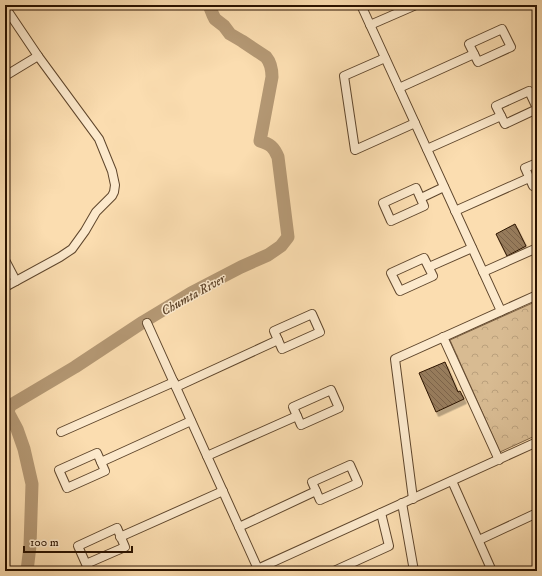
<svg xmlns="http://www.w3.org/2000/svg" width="542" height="576" viewBox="0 0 542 576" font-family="'IM FELL DW Pica',serif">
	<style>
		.forest { fill: url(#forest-crowns); stroke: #826749 }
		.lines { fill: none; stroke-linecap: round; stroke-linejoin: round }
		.river { stroke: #b49874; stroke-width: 13 }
		.building { fill: url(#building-back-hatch); stroke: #2b1300; filter: url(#shadow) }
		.minor-casing { stroke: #5f462c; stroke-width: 10 }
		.minor { stroke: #fce9cc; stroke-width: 8 }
		.labels { text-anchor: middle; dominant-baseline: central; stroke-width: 3; stroke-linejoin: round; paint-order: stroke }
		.water-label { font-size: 13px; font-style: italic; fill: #62482e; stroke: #fce9cc }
	</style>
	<defs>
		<pattern id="forest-crowns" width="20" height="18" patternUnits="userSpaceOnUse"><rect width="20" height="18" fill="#d8bb92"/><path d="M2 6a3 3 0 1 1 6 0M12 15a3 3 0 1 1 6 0" fill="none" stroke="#baa07c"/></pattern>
		<pattern id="building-back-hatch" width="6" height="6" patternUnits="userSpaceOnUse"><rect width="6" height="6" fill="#977c5c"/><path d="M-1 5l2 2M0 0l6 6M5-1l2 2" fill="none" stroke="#7b644a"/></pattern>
		<filter id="shadow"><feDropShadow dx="2.5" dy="4.5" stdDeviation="0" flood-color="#0004"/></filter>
	</defs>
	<rect width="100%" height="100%" fill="#fbddb0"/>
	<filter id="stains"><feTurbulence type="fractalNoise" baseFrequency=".005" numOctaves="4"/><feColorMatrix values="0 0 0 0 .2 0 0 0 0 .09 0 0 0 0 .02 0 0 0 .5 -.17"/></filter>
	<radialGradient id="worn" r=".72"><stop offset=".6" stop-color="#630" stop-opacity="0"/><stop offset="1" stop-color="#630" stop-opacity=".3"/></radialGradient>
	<!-- forest -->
	<path class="forest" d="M537,301V435L500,452L450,340Z"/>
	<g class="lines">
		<!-- river -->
		<path class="river" d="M27,571L30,546L32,484L24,449L17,429L9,414L8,410L11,405L75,367L143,322L191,293L241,267L268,255L281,246L288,237L278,157C274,147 270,144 260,141L272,77C272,70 271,63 266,57L242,41L230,34L224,26L215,19L213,15L209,5"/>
	</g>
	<!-- building -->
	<g class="building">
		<path d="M515,224L526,246L507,256L496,234Z"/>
		<path d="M445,362L458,392L460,391L464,399L436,412L419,373Z"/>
	</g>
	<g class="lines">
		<!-- minor casing -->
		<g class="minor-casing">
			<g id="minor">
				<path d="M361,5L501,311"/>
				<path d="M5,7L38,56L99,139L112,171L115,185L114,192L112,196L96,212L85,231L72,249L60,257L5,287"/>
				<path d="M370,25L416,5"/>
				<path d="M502,29L511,47L478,62L469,44Z"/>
				<path d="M385,58L344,76L355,150L415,123"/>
				<path d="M5,76L38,56"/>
				<path d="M399,88L474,54"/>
				<path d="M537,108L529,91L496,106L505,124L537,109"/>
				<path d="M427,149L501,116"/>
				<path d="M537,163L525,168L533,186L537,184"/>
				<path d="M416,188L424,206L391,221L383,203Z"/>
				<path d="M421,198L444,187"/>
				<path d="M455,211L529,178"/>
				<path d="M424,258L433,276L400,291L391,273Z"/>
				<path d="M5,260L16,281"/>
				<path d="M429,267L472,248"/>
				<path d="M483,272L537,248"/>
				<path d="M312,314L320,332L282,349L274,331Z"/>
				<path d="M147,323L258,569"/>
				<path d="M443,337L499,460"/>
				<path d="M176,387L278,340"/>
				<path d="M331,390L339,408L301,425L293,407Z"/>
				<path d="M61,432L174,382"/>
				<path d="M97,453L105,471L67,488L59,470Z"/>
				<path d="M207,456L297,416"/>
				<path d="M101,462L191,421"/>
				<path d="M350,465L358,483L320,500L312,482Z"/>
				<path d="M452,481L492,571"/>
				<path d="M413,499L395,359L537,295"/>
				<path d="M402,503L414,571"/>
				<path d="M239,527L316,491"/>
				<path d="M117,528L125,547L86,564L78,546Z"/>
				<path d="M120,537L223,491"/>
				<path d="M479,540L537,513"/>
				<path d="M253,571L537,442"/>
				<path d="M334,571L389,546L381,513"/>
			</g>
		</g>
		<!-- minor -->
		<use href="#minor" class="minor"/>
	</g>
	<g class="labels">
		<!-- water labels -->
		<g class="water-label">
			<text transform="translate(193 295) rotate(-29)">Chumta River</text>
		</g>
	</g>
	<!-- margin -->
	<rect width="542" height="576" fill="none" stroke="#fbddb0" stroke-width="20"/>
	<rect x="6" y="6" width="530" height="564" fill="none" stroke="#2b1300" stroke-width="2"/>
	<rect x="10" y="10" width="522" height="556" fill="none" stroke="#2b1300"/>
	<!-- scale -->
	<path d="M24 546v6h108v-6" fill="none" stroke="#2b1300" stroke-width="2"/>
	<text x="30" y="546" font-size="12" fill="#2b1300" stroke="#fce9cc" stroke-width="3" paint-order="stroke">100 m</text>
	<rect width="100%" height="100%" filter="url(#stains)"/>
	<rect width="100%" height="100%" fill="url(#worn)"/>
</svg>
